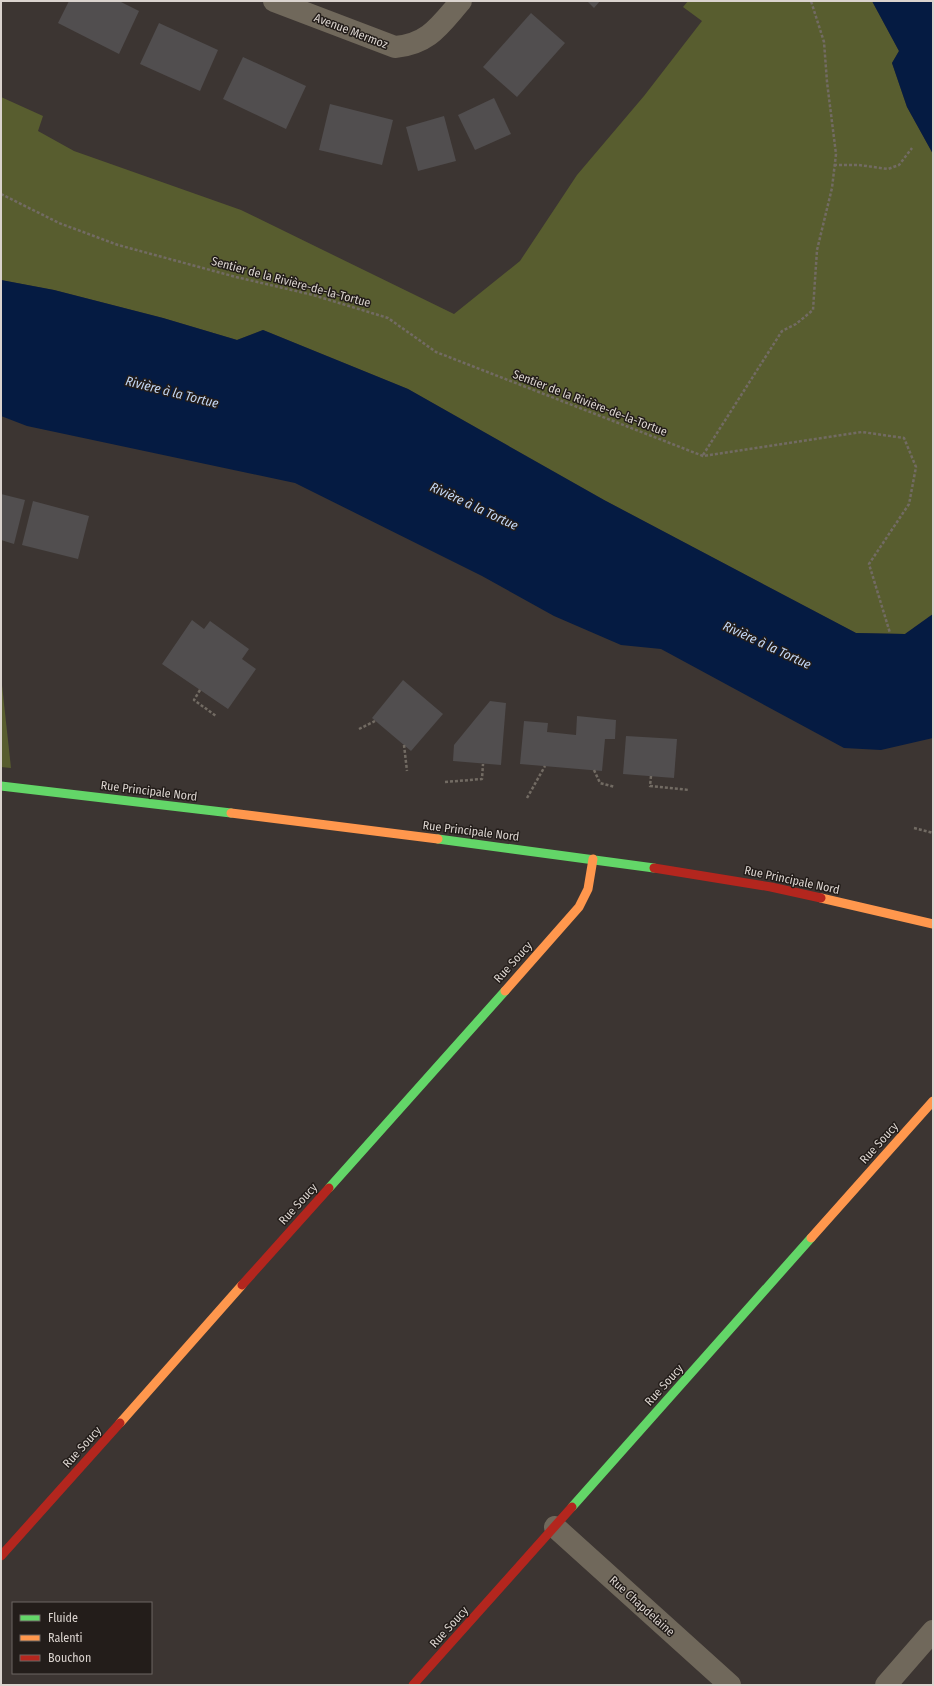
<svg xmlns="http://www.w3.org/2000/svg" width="934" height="1686" viewBox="0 0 934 1686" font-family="'Fira Sans Condensed',sans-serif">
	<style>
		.green { fill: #585d2f }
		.water { fill: #051b42 }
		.building { fill: #514e4f }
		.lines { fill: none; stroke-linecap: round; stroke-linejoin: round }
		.path { stroke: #726b63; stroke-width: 2.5; stroke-dasharray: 3 2; stroke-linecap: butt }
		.street { stroke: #70685b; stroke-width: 22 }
		.fast { stroke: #63d668; stroke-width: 9 }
		.slow { stroke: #ff974d; stroke-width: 9 }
		.jam { stroke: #b3261e; stroke-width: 9 }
		.labels { text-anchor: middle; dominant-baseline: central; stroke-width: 3; stroke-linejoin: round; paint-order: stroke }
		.street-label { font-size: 12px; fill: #dad3ce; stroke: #231d1a }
		.water-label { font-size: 13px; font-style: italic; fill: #c3d7f6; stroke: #231d1a }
	</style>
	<rect width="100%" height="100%" fill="#3c3532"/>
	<!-- green -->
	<g class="green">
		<path d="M688,1H872L899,51L892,63L907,107L933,154V614L905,634L856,633L604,500L408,389L263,330L237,340L163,318L54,290L1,280V97L43,116L38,131L74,151L241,210L454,314L520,261L577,175L644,96L702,21L683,7Z"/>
		<path d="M1,676L11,768L1,767Z"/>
	</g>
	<!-- water -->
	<g class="water">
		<path d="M872,1H933V154L907,107L892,63L899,51Z"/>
		<path d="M1,280L54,290L163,318L237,340L263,330L408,389L604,500L856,633L905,634L933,614V738L881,750L844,748L661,649L621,645L554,616L482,576L295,483L27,426L1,416Z"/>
	</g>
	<!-- building -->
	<g class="building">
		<path d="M69,1H119L139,11L119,54L58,23Z"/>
		<path d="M587,1H600L594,8Z"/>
		<path d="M531,13L565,43L517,97L483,67Z"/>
		<path d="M159,23L218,50L200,91L140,64Z"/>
		<path d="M243,57L306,86L286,129L223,99Z"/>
		<path d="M494,98L511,134L475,150L458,115Z"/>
		<path d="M330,104L393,120L382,165L319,150Z"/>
		<path d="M444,116L456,161L418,171L406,127Z"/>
		<path d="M1,494L25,500L14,544L1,540Z"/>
		<path d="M33,501L89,516L78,559L22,545Z"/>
		<path d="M192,620L204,629L210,621L249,649L242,659L256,669L228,709L162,664Z"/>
		<path d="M403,680L443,714L411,751L372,718Z"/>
		<path d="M490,701L506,703L501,765L453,761L454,745Z"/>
		<path d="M577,716L616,720L615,739H605L602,771L520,764L524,721L548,723L547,732L576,735Z"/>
		<path d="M626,736L677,739L674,778L623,774Z"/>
	</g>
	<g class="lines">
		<!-- path -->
		<g class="path">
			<path d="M834,165H859L888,169L899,165L912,148"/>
			<path d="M1,194L59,223L118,245L236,277L313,295L388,318L436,352L703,456L862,432L904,438L916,467L909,504L869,564L890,633"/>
			<path d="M703,455L782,331L796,324L813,310L817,250L832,188L836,154L827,82L824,42L811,1"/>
			<path d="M200,690L194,700L216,716"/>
			<path d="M359,729L375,721"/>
			<path d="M404,745L407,771"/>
			<path d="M594,770L600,783L615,787"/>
			<path d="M651,776L650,786L689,790"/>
			<path d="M445,782L482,779L483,764"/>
			<path d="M527,798L545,766"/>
			<path d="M914,828L933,833"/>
		</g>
		<!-- street -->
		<g class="street">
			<path d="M274,1L395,47C429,44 440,25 461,1"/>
			<path d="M555,1527L730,1685"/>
			<path d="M886,1685L933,1631"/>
		</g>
		<!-- fast -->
		<g class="fast">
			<path d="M1,786L231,813"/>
			<path d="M438,839L654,868"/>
			<path d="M329,1188L505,991"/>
			<path d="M572,1507L811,1238"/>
		</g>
		<!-- slow -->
		<g class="slow">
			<path d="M231,813L438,839"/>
			<path d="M821,898L933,924"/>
			<path d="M505,991L579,907L588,889L593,859"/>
			<path d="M811,1238L933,1101"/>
			<path d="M120,1423L242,1285"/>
		</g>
		<!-- jam -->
		<g class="jam">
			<path d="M654,868L771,887L821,898"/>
			<path d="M242,1285L329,1188"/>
			<path d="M1,1556L120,1423"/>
			<path d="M413,1685L572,1507"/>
		</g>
	</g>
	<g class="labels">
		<!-- street labels -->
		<g class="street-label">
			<text transform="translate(351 31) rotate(21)">Avenue Mermoz</text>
			<text transform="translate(291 282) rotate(15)">Sentier de la Rivière-de-la-Tortue</text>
			<text transform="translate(590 403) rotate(21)">Sentier de la Rivière-de-la-Tortue</text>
			<text transform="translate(149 791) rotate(7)">Rue Principale Nord</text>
			<text transform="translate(471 831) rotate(7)">Rue Principale Nord</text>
			<text transform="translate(792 880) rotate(12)">Rue Principale Nord</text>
			<text transform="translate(513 962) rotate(-48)">Rue Soucy</text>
			<text transform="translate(879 1143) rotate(-48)">Rue Soucy</text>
			<text transform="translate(298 1204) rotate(-48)">Rue Soucy</text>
			<text transform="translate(664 1385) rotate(-48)">Rue Soucy</text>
			<text transform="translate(82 1447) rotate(-48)">Rue Soucy</text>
			<text transform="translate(642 1606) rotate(42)">Rue Chapdelaine</text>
			<text transform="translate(449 1627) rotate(-48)">Rue Soucy</text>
		</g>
		<!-- water labels -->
		<g class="water-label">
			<text transform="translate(172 392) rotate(14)">Rivière à la Tortue</text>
			<text transform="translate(474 506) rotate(25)">Rivière à la Tortue</text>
			<text transform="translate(767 645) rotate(25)">Rivière à la Tortue</text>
		</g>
	</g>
	<!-- border -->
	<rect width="934" height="1686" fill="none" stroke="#dad3ce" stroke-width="4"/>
	<!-- legend -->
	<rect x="12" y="1602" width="140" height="72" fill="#231d1a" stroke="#6c6662"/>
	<rect x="20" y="1615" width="20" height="6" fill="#63d668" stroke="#6c6662"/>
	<text x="48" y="1622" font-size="12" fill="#dad3ce">Fluide</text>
	<rect x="20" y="1635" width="20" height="6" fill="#ff974d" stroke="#6c6662"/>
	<text x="48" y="1642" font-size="12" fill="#dad3ce">Ralenti</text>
	<rect x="20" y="1655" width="20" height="6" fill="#b3261e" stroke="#6c6662"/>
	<text x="48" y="1662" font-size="12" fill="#dad3ce">Bouchon</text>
</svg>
